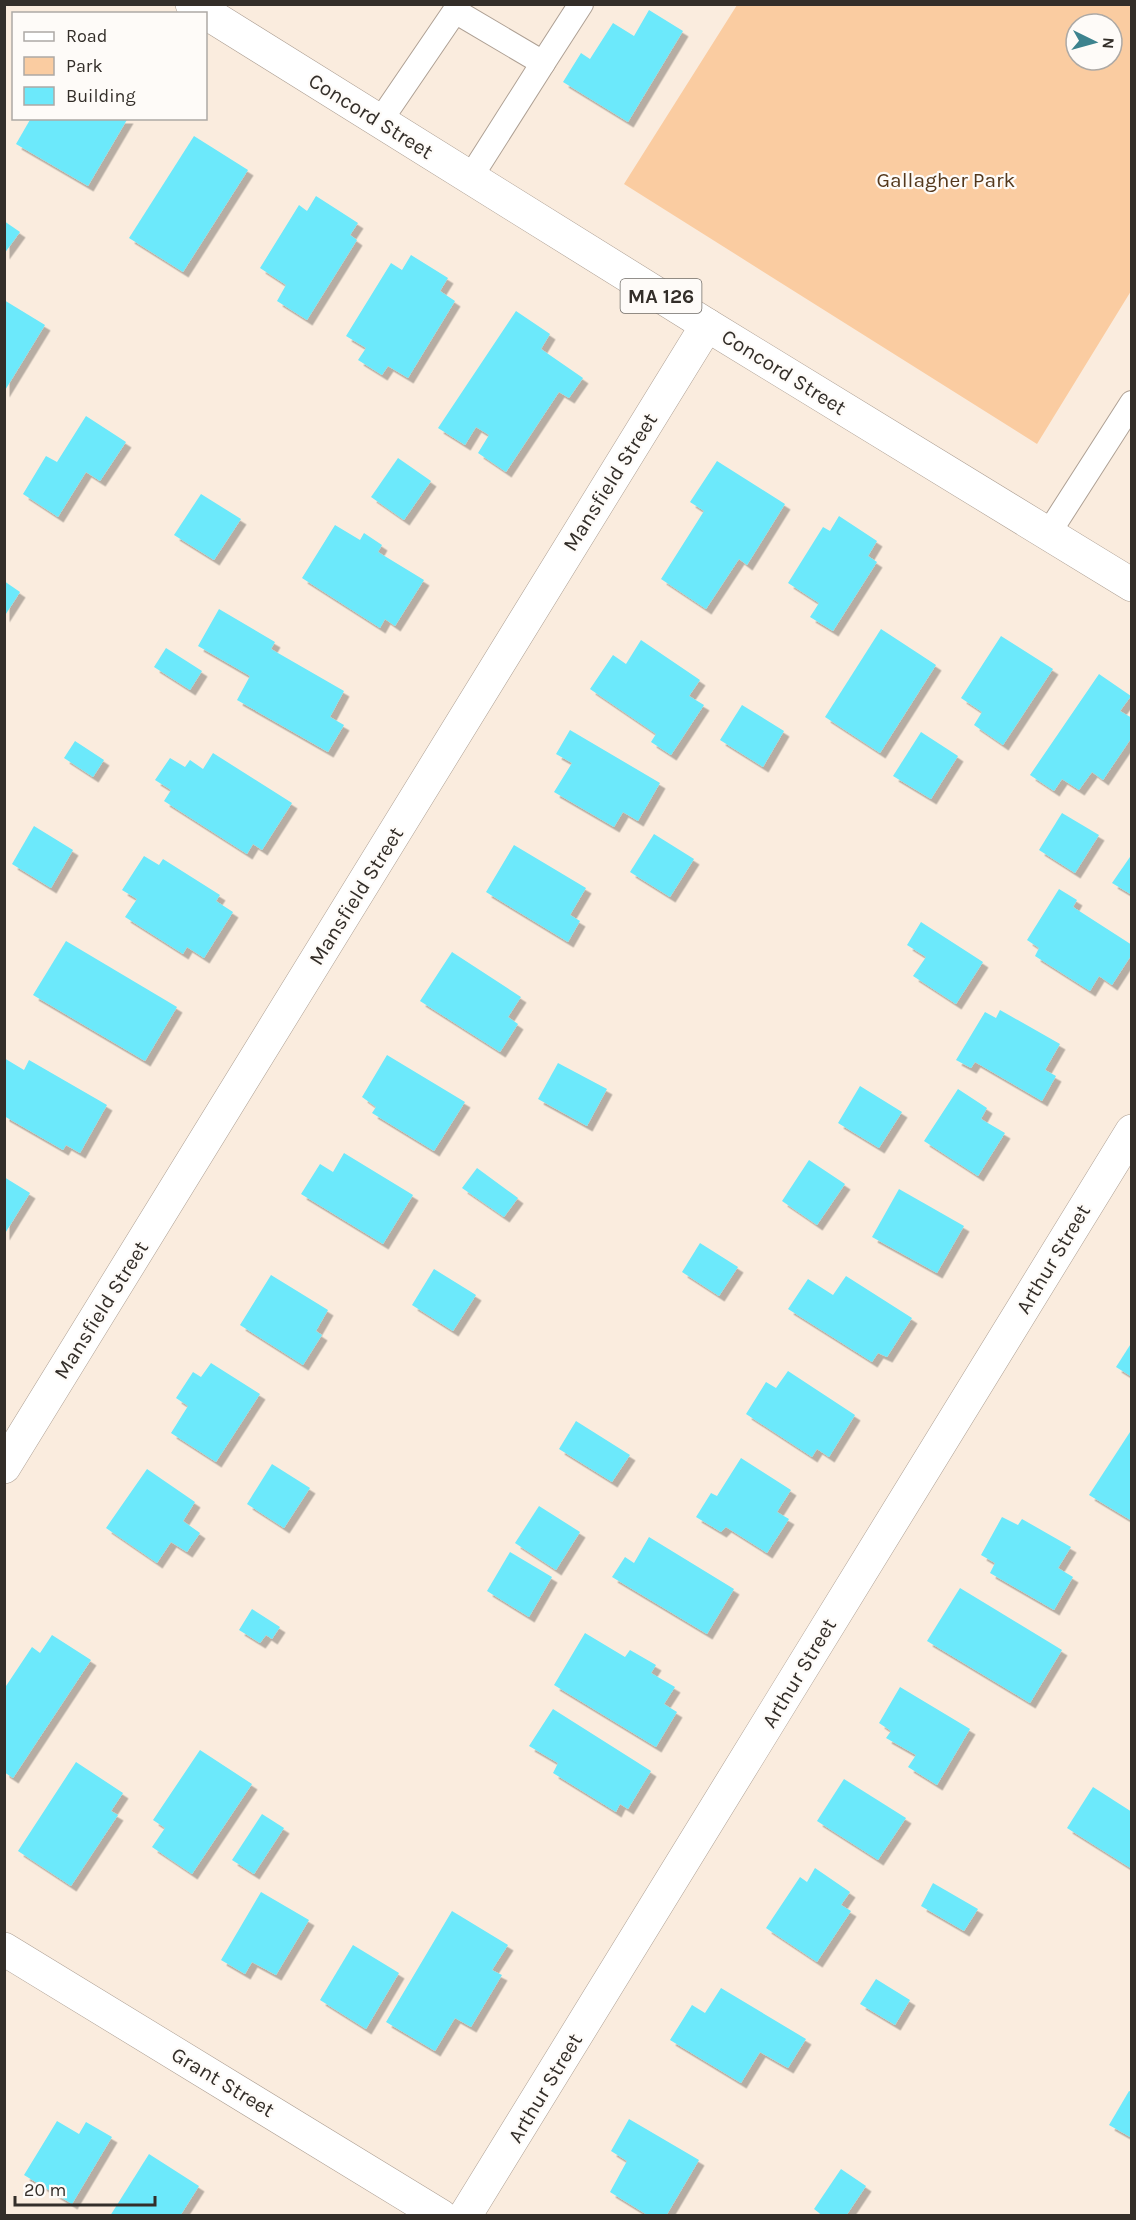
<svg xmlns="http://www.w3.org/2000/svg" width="1136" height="2220" viewBox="0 0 1136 2220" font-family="Karla,sans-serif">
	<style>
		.green { fill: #facca1; fill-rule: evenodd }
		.building { fill: #6ce9fb; filter: url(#shadow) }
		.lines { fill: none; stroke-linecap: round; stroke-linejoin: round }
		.lane-casing { stroke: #aea094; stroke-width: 26 }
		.street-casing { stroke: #aea094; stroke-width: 34 }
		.secondary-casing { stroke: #aea094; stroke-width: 34 }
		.primary-casing { stroke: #aea094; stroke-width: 34 }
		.lane { stroke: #fff; stroke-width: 24 }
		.street { stroke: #fff; stroke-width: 33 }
		.secondary { stroke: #fff; stroke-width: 33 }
		.primary { stroke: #fff; stroke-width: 33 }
		.labels { text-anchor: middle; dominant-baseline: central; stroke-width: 4.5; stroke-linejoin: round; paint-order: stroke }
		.shield { fill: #fefbf8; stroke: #706c67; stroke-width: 1.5 }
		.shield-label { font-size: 20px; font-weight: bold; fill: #332e29 }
		.street-label { font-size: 21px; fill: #332e29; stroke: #fefbf8 }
		.park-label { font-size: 21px; fill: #54381c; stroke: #fefbf8 }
	</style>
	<defs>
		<filter id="shadow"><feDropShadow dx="5.5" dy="5.5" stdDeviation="0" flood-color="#0004"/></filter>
	</defs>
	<rect width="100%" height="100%" fill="#faecde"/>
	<!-- green -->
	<path class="green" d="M737,5H1131V291L1037,444L624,184ZM1076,24H1112V60H1076Z"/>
	<!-- building -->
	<g class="building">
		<path d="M649,10L683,31L628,122L563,82L581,53L590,59L613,23L634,36Z"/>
		<path d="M31,118H128L88,186L16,144Z"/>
		<path d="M194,136L248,170L183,272L129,238Z"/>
		<path d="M316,196L358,223L350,235L357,240L307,320L277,301L286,285L260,268L299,205L307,211Z"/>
		<path d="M4,221L20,232L4,254Z"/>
		<path d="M411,255L448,278L440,291L455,301L408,378L388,366L382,375L358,360L366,348L346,336L391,263L402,270Z"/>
		<path d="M4,300L45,325L4,392Z"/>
		<path d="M516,311L550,334L541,349L583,378L569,398L559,392L506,472L478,453L489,435L476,427L465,445L438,428Z"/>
		<path d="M86,416L126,442L100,481L86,472L58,517L23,494L46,456L57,462Z"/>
		<path d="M398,458L431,481L404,520L371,497Z"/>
		<path d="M717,461L785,504L747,565L739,559L706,609L661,579L704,511L690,502Z"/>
		<path d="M201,494L241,519L214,560L174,535Z"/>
		<path d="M839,516L877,541L868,556L877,562L833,631L810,617L819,603L788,583L823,527L830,531Z"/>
		<path d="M335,525L360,540L364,533L382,545L378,552L424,580L395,626L385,619L380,628L302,578Z"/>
		<path d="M4,581L20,592L4,617Z"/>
		<path d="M219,609L275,642L271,649L344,691L330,717L344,725L328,752L237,700L250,676L198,646Z"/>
		<path d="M881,629L936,665L880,753L825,717Z"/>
		<path d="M1001,636L1053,669L1003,745L974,725L982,712L961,698Z"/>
		<path d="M641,640L700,680L689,696L704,705L671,755L651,742L656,734L590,689L613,655L626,664Z"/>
		<path d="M166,648L202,671L190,690L154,667Z"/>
		<path d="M1099,674L1131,696L1120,711L1132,718V737L1103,780L1092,772L1079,790L1062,779L1054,791L1030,775Z"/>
		<path d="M742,705L784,731L763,767L720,740Z"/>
		<path d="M570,730L660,783L638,821L623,812L614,827L554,792L572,763L556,754Z"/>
		<path d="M921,732L958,756L931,799L893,776Z"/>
		<path d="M75,741L104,760L93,777L64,758Z"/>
		<path d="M213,753L292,803L262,850L253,844L247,854L164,801L171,790L155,780L170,758L185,767L190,760L203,769Z"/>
		<path d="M1062,813L1099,835L1075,873L1039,850Z"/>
		<path d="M34,826L73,850L51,888L12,864Z"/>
		<path d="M654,834L694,859L670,897L630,872Z"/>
		<path d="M514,845L586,888L570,915L580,921L568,942L486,892Z"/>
		<path d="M1132,854V895L1112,883Z"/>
		<path d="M144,856L159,865L163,859L220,895L216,901L233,912L204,958L187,947L183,954L125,917L137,899L122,890Z"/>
		<path d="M1059,889L1077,900L1073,907L1132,945V954L1112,985L1099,976L1090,991L1035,956L1039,948L1027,940Z"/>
		<path d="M921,922L983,962L956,1004L913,976L926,957L907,945Z"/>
		<path d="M66,941L177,1007L145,1061L33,995Z"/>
		<path d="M452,952L521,997L508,1017L518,1024L500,1052L420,1001Z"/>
		<path d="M1000,1010L1060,1044L1045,1070L1056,1076L1042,1101L975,1062L971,1068L956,1060L985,1012L996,1018Z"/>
		<path d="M387,1055L465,1102L434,1151L372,1113L376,1107L362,1097Z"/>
		<path d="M4,1058L24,1070L29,1060L107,1105L80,1153L66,1145L63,1150L4,1116Z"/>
		<path d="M558,1063L607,1089L587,1126L538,1099Z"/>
		<path d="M860,1086L902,1112L879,1148L838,1123Z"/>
		<path d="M958,1089L987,1108L981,1119L1005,1133L978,1176L924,1141Z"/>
		<path d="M344,1153L413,1195L383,1244L301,1194L320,1164L333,1172Z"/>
		<path d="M809,1160L845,1184L817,1225L782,1201Z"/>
		<path d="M477,1168L518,1198L504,1217L462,1188Z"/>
		<path d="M4,1177L30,1193L4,1235Z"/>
		<path d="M899,1189L964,1226L937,1273L872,1237Z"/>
		<path d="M700,1243L738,1267L719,1296L682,1272Z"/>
		<path d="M434,1269L476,1295L453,1331L412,1305Z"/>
		<path d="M271,1275L328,1310L316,1331L322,1335L303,1365L240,1325Z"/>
		<path d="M846,1276L912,1318L887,1357L878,1353L872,1362L788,1309L808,1279L833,1295Z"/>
		<path d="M1132,1342V1377L1116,1367Z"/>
		<path d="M211,1363L260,1394L216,1462L171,1433L188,1406L176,1398L193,1372L201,1377Z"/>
		<path d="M788,1371L855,1415L829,1457L817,1449L812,1457L746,1414L766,1382L776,1388Z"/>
		<path d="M576,1421L630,1455L612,1482L559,1449Z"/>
		<path d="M1130,1432L1132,1433V1521L1089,1495Z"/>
		<path d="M741,1458L791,1490L777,1512L789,1519L767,1553L726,1527L721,1532L696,1517L711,1493L717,1496Z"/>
		<path d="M272,1464L310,1488L284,1528L247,1504Z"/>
		<path d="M147,1469L195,1502L183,1521L200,1533L187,1552L171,1542L157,1563L106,1528Z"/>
		<path d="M539,1506L580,1532L556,1570L515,1543Z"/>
		<path d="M1002,1517L1018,1525L1022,1519L1071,1547L1058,1568L1073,1577L1054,1610L990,1573L995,1563L981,1555Z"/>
		<path d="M649,1537L734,1589L707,1634L612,1577L625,1557L634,1563Z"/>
		<path d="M510,1552L552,1577L529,1617L487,1591Z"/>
		<path d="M960,1588L1062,1650L1030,1703L927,1641Z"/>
		<path d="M252,1609L280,1627L272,1639L266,1635L260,1643L239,1630Z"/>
		<path d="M585,1633L625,1657L630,1650L656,1665L651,1673L675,1687L664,1704L677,1712L656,1747L554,1685Z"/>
		<path d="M52,1635L91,1660L13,1778L4,1772V1689L32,1647L40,1653Z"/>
		<path d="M900,1687L970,1729L937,1785L908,1767L916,1755L886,1738L891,1731L879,1723Z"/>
		<path d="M553,1709L651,1771L628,1809L620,1804L616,1812L553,1773L558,1763L529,1746Z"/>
		<path d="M200,1750L252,1784L192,1874L152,1847L165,1828L153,1820Z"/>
		<path d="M76,1762L123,1793L111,1811L118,1815L71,1886L18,1851Z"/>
		<path d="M844,1779L906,1818L878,1860L817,1821Z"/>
		<path d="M1093,1787L1132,1812V1869L1067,1828Z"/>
		<path d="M262,1814L284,1828L254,1874L232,1860Z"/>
		<path d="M815,1868L850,1892L841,1905L851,1911L817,1962L766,1928L800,1877L807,1882Z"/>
		<path d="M933,1883L978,1909L964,1931L921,1906Z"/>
		<path d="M261,1892L309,1920L276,1975L252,1962L245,1974L221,1960Z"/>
		<path d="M452,1911L508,1945L492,1970L502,1975L471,2027L455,2018L435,2051L386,2022Z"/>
		<path d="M353,1945L399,1973L366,2029L320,2000Z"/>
		<path d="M876,1979L910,2000L895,2025L860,2004Z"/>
		<path d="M721,1988L806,2039L788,2068L760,2052L741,2083L670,2040L692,2005L705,2013Z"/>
		<path d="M1129,2091L1132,2092V2138L1109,2125Z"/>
		<path d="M629,2119L699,2160L666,2216H649L610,2192L627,2161L611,2151Z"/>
		<path d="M57,2121L79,2134L86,2122L112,2137L72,2204L24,2175Z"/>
		<path d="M149,2154L199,2186L180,2216H110Z"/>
		<path d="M841,2169L866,2186L846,2216H823L814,2209Z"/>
	</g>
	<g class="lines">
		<!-- lane casing -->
		<g class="lane-casing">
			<g id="lane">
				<path d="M543,63L581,4"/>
				<path d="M380,121L455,11L543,63L470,178"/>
				<path d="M1048,534L1132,403"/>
			</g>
		</g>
		<!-- street casing -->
		<g class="street-casing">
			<g id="street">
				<path d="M4,1467L707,325"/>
				<path d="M465,2216L1132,1131"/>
			</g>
		</g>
		<!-- secondary casing -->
		<g class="secondary-casing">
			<path id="secondary" d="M4,1949L441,2216"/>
		</g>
		<!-- primary casing -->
		<g class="primary-casing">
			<path id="primary" d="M192,4L707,325L1132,585"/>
		</g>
		<!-- lane -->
		<use href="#lane" class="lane"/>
		<!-- street -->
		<use href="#street" class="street"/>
		<!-- secondary -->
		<use href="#secondary" class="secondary"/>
		<!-- primary -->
		<use href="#primary" class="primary"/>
	</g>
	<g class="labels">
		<!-- shield labels -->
		<rect class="shield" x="620.5" y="279" width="81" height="34" rx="4.5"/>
		<g class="shield-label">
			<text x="661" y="296">MA 126</text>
		</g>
		<!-- street labels -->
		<g class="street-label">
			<text transform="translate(371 116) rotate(32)">Concord Street</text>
			<text transform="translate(784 372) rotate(32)">Concord Street</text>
			<text transform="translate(610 482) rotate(-58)">Mansfield Street</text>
			<text transform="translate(356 896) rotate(-58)">Mansfield Street</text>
			<text transform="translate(1053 1259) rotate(-59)">Arthur Street</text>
			<text transform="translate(101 1310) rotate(-58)">Mansfield Street</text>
			<text transform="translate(799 1673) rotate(-59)">Arthur Street</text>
			<text transform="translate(223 2082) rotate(31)">Grant Street</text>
			<text transform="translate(545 2088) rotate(-59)">Arthur Street</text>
		</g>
		<!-- park labels -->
		<g class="park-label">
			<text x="946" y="180">Gallagher Park</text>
		</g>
	</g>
	<!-- border -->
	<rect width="1136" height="2220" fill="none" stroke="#332e29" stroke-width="12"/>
	<!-- legend -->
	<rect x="12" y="12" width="195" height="108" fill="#fefbf8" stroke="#ada9a5" stroke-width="1.5"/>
	<rect x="24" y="32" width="30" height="9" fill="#ffffff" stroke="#ada9a5" stroke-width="1.5"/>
	<text x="66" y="42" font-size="18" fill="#332e29">Road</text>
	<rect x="24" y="57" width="30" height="18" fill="#facca1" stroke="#ada9a5" stroke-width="1.5"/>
	<text x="66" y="72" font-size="18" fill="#332e29">Park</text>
	<rect x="24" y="87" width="30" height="18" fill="#6ce9fb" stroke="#ada9a5" stroke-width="1.5"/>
	<text x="66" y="102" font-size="18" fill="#332e29">Building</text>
	<!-- north arrow -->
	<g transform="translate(1094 42) rotate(95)"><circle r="28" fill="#fefbf8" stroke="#ada9a5" stroke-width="1.5"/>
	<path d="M0-4.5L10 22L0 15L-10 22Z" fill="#3d838e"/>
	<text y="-9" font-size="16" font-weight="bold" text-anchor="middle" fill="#332e29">N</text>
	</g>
	<!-- scale -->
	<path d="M15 2196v9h140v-9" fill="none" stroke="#332e29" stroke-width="3"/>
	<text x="24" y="2196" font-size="18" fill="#332e29" stroke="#fefbf8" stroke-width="4.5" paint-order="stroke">20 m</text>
</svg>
